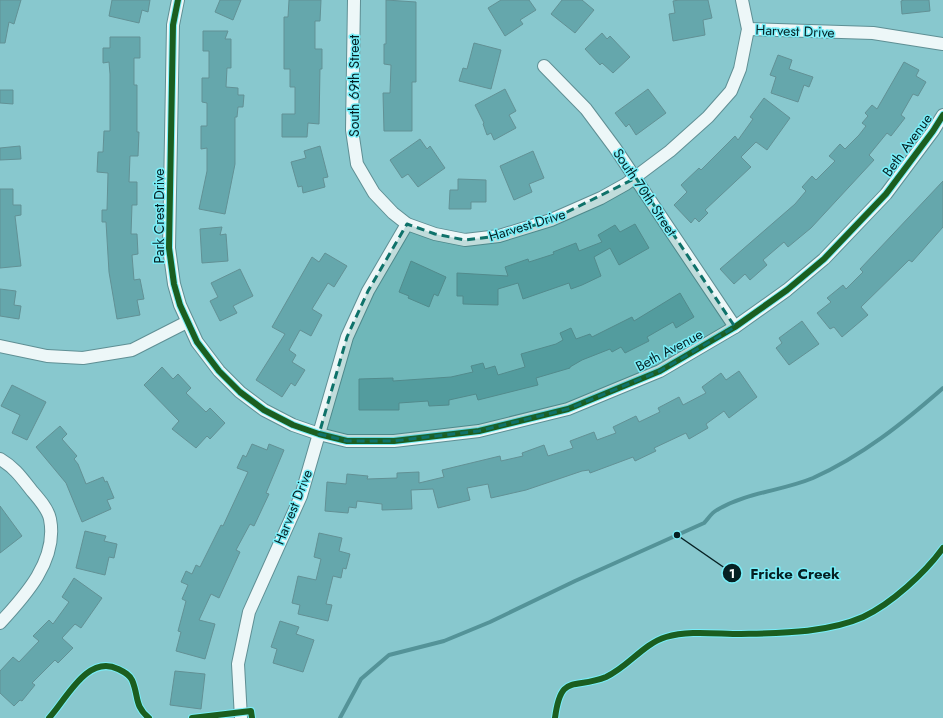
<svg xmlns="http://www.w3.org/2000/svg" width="943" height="718" viewBox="0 0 943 718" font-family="Jost,sans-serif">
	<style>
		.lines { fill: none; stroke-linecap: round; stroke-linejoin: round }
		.stream { stroke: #549398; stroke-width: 4 }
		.building { fill: #65a7ac; stroke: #629195 }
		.street-casing { stroke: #5f8f94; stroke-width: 14 }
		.street { stroke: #edf7f8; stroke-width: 12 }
		.cycleway-casing { stroke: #79eef8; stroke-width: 8 }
		.cycleway { stroke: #1b5e20; stroke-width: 6 }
		.marked { fill: #0f726a; fill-opacity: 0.2; stroke: #0f726a; stroke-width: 3; stroke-dasharray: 8 5; stroke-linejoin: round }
		.labels { text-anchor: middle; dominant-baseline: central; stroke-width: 3; stroke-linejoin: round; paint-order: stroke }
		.street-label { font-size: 14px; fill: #062023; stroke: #79eef8 }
		.leader { fill: none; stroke: #062023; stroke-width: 1.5 }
		.callout-dot { fill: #062023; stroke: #79eef8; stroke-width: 1.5 }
		.mark-label { font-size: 12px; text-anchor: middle; font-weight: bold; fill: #fff }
		.callout-label { font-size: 15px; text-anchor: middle; font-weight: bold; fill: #062023; stroke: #79eef8; stroke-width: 3; stroke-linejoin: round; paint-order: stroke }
	</style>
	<rect width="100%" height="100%" fill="#88c8ce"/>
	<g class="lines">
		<!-- stream -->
		<path class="stream" d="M340,718L361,679L389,655L444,641L490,622L575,581L704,523C708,519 712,512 717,510C747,492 782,491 813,478C862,456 903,423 943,388"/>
	</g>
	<!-- building -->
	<g class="building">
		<path d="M0,0H21L14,24L9,22L5,43H0Z"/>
		<path d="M112,0H150L148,12L142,10L139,23L109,16Z"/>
		<path d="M220,0H241L233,20L215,12Z"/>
		<path d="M289,0H321L320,21H315V49H322V69H320L319,124L308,123L307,137H282V114H295V87H290V69H284V17H288Z"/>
		<path d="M386,0L416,2V82H412V131H384L383,93H390L391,65L384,64V44H386Z"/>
		<path d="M501,0H529L536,10L520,20L523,24L505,36L488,8Z"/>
		<path d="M562,0H582L594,10L575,33L551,14Z"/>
		<path d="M679,0H708L712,18L703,20L705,35L673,41L669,14L675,13L673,1Z"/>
		<path d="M904,0H929L930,11L902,14L901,1Z"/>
		<path d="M203,31H228L225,39H231V68H227L226,87L238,88V95H244L243,107H238L237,117H235V164L225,214L199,209L207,171V148L201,149V126H207V103L202,102V78H209V51H203Z"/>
		<path d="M602,33L607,39L610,36L630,57L613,73L602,63L600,65L585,49Z"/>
		<path d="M110,37H140V58H134V85H137V132H139L138,156H130L129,182H137V205H132L131,234H137L138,254L132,255L134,280L140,279L144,299L137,300L140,315L117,319L109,272L106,222H102V210H107L108,173L97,172L98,152H103L104,131H110V74L109,62L103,63V48H110Z"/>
		<path d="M474,43L501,50L491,89L459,81L463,68L467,69Z"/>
		<path d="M778,55L792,60L789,69L813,77L809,87L804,85L798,102L771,93L776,77L770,75Z"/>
		<path d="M904,62L919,70L916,76L926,82L918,96L913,94L901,115L905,118L891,136L887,133L869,155L874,160L811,228L788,247L784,242L763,260L767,265L750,280L745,274L734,284L720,269L795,204L806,191L802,187L812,176L816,180L835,161L829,156L840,144L845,149L859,135L866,126L862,123L868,116L865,113L872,105L877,109Z"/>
		<path d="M505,89L516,111L509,115L516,128L494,140L491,133L487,135L483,124L484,123L475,105Z"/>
		<path d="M648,89L666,113L636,135L629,124L626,127L615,113Z"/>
		<path d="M0,90H13V104L0,103Z"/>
		<path d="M764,98L790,118L767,150L756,142L741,157L751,167L705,210L708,213L699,222L695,218L691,223L674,205L687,192L681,185L699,168L701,170L735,136L738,140L753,119L750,117Z"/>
		<path d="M420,139L427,149L430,146L445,168L418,187L408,174L402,178L390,160Z"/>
		<path d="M20,146L21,159L0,160V148Z"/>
		<path d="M320,146L328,177L323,178L325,187L303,193L302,186L298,187L291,162L306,158L304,151Z"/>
		<path d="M533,151L544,178L529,184L532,192L514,200L500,166Z"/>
		<path d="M458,179L486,180V202H471V209H449L450,190H458Z"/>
		<path d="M943,181V227L912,262L909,260L861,307L868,315L842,337L834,327L830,329L817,313L831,302L827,298L843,285L846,289L863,272L860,269Z"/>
		<path d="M0,189H13V205H21V215L15,216L21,266L0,268Z"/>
		<path d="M635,224L649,248L619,265L610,248L594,257L601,276L582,285L571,289L569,283L523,299L518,283L498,289V305L463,304V296H457V273L508,276L505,267L528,259L529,262L554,254L553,252L576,243L579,251L602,242L598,235L615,225L620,232Z"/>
		<path d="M222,227L220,235L226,234L228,261L202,263L200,229Z"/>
		<path d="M325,253L347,266L334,287L328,283L312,309L322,315L311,336L300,330L289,350L296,355L292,362L305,370L295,386L291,383L282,397L256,380L285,334L272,327L312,257L319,262Z"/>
		<path d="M411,261L446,277L438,296L434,294L429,307L408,298L409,296L399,292Z"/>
		<path d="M240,269L253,296L233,306L237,313L220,321L210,301L218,297L211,283Z"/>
		<path d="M0,289L16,291L14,305L21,306L19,319L0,316Z"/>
		<path d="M680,293L694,317L676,328L673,322L647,337L649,341L625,353L621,347L612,352L610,349L582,360L570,367V368L536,378L538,385L478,400L476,394L449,400V405L429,406L428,401L399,403V410H359V379L393,378V381L451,377L473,372L471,366L483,363L485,369L495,366L498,375L525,367L521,354L556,344L563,340L560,333L571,328L576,339L590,334L592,337L632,317L634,321Z"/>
		<path d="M802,321L819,344L789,365L776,348L782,343L779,338Z"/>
		<path d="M162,367L173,379L178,374L191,388L186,393L206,412L210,408L225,423L210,439L207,436L196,448L172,429L179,421L144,385Z"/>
		<path d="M739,371L757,397L729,418L724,411L706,424L708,428L689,439L686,433L654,448L656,451L635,461L633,457L590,473L589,470L582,471L526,490L491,498L488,484L467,488L470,500L438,508L433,489L411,490L412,509L382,510V504L357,501L356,508L349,507L348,513L325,511L327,482L346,484L347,474L368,476L367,479L397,478V473L419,472V483L444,477L442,470L500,456L501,461L523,456L522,453L544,445L548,456L573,448L570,441L594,432L597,440L616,433L613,427L636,416L639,422L660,412L658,408L679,397L683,405L706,393L702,387L721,373L726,380Z"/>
		<path d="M12,385L46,402L27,440L12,433L20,415L1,406Z"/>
		<path d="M60,426L67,434L62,439L77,456L74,459L78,464L86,484L103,477L105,482L107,481L114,498L107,500L111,509L82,522L66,483L36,447Z"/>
		<path d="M252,444L267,450L269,444L284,450L266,493L269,494L254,526L250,524L236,550L240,552L219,598L211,594L199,620L215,624L205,659L176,651L181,632L178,631L186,601L182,599L188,585L181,582L186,571L192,574L196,565L200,567L221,525L223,526L248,472L237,468L243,455L246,457Z"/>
		<path d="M0,506L22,536L0,553Z"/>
		<path d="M85,531L106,536L104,541L117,544L114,558L109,557L105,575L76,568Z"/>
		<path d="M319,533L342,538L339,551L350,554L346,569L343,568L341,578L333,576L326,604L332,605L328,621L298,614L300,605L292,603L298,576L316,580L321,559L314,557Z"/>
		<path d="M74,578L102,598L81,628L75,624L62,638L73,648L58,663L55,660L32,683L35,685L22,701L20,700L14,706L0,693V671L13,657L19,662L39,641L33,636L49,620L53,624L69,602L62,597Z"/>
		<path d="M280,621L299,627L296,634L314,640L303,672L273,663L277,649L271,647Z"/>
		<path d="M175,671L205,674L201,709L170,705Z"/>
	</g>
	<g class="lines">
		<!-- street casing -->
		<g class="street-casing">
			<g id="street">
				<path d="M178,0L173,25L169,248L174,284L180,305L197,342L219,371L240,392L264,410L293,425L319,434L347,441H394L479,431L568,409L660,371L735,327L787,290L824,259L886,194L933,131L943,115"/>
				<path d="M354,0L352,130L357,164L374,193L393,213L407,224L435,234L465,240L499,236L551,220L601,198L626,184L670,151L708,117L731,91L740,69L748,29L742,0"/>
				<path d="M748,29L873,33L943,44"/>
				<path d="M544,66L586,109L615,148L735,327"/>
				<path d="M0,346L47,356L83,358L132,350L187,322"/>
				<path d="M0,459C15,468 21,477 32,491C39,499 48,509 50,519C58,560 25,596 0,623"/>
				<path d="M241,718L238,664L249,612L301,496L347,337L368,291L407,224"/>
			</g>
		</g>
		<!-- street -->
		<use href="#street" class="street"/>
		<!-- cycleway casing -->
		<g class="cycleway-casing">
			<g id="cycleway">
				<path d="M178,0L173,25L169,248L174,284L180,305L197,342L219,371L240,392L264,410L293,425L319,434L347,441H394L479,431L568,409L660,371L735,327L787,290L824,259L886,194L933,131L943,115"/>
				<path d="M49,718C66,700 87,654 118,669C124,672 129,674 132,680C139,696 134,706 149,718"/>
				<path d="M192,718L251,711L252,718"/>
				<path d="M555,718C561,672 574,690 606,677C628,667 643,644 666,637C689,630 717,634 741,634C781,633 827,633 863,617C891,604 925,573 943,548"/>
			</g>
		</g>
		<!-- cycleway -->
		<use href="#cycleway" class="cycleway"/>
	</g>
	<!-- marked area -->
	<path class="marked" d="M636,178L735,327L660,371L568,409L479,431L394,441H347L319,434L347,337L368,291L407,224L435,234L465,240L499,236L551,220Z"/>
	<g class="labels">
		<!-- street labels -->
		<g class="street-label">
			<text transform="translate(795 31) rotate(2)">Harvest Drive</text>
			<text transform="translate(354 86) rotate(-90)">South 69th Street</text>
			<text transform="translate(907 145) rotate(-54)">Beth Avenue</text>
			<text transform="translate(645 192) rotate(56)">South 70th Street</text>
			<text transform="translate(159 216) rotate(-90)">Park Crest Drive</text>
			<text transform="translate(527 225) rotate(-17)">Harvest Drive</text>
			<text transform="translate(669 350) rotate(-28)">Beth Avenue</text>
			<text transform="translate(293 507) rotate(-68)">Harvest Drive</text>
		</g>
	</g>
	<!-- callouts -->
	<path class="leader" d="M677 535L732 573"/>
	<g class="callout-dot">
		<circle cx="677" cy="535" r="4"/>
		<circle cx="732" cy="573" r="10"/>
	</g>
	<g class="mark-label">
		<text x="732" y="578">1</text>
	</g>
	<g class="callout-label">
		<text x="795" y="579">Fricke Creek</text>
	</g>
</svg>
